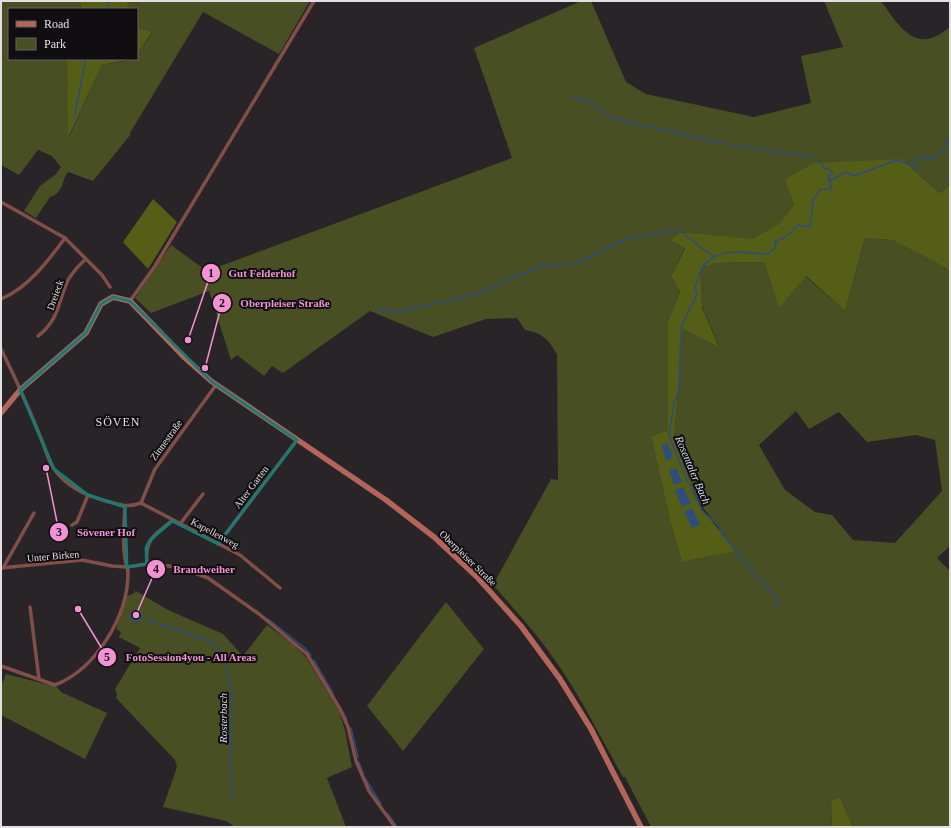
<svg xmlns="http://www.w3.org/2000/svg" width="951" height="828" viewBox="0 0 951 828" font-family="Georgia,serif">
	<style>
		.green { fill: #484f22; fill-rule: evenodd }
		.forest { fill: #555e17 }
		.water { fill: #2d4c7f }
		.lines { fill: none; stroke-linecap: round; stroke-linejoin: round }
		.stream { stroke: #2d4c7f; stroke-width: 1.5 }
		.street { stroke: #814f48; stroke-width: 3.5 }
		.secondary { stroke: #b4655a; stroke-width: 5.5 }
		.marked { fill: none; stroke: #1a7b74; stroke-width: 3; stroke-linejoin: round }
		.labels { text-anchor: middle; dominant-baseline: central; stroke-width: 4; stroke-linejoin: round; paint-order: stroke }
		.street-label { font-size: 10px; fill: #e2dfe2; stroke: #100e10 }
		.water-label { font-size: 11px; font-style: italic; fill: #d5dfef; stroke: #100e10 }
		.quarter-label { font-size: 12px; letter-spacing: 1px; fill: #e2dfe2; stroke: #100e10 }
		.leader { fill: none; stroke: #f391d5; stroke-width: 1.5 }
		.callout-dot { fill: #f391d5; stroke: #100e10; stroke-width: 1.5 }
		.mark-label { font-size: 12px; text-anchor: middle; font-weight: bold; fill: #111 }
		.callout-label { font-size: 11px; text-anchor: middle; font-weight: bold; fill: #f391d5; stroke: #100e10; stroke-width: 4; stroke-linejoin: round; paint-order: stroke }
	</style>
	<rect width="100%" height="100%" fill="#282428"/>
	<!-- green -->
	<g class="green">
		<path d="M1,1H80L81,9H9V59H67L69,137L102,65L137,59V55L152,33L137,28V9H127L129,1H310L279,54L203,12L130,133L194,194L131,134L93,181L68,172C61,181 64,193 50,197L36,218L24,211L40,186L56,174L61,167L52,156L38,150L19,175L1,165Z"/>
		<path d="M581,1H591L626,82L646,94L754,117L811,103L801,56L843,47L824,1H881C893,17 910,48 934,37C940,35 945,30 950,27V185L939,193L902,159L794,204L780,223L753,240L680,232L671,240L685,247L671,277L680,292L668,321V430L651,436L670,521L682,562L736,551L698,501L674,440L683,329L719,346L702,306L700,269L716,263L764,262L779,307L805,276L845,311L865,238L892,240L946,268L950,273V546L937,558L950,571V827H853L840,797L831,801L832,827H651L625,777H623C602,740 583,701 559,666C540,637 516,611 493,585L551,479L558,480L557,355C549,339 542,333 525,330L517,318L486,319L433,337L370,311L283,373L272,366L264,376L237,355L231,360L209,291L151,313L135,298L171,245L207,271L512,158L474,48ZM796,411L809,429L839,412L867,442L916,435L935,440L942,491L895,543L853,540L832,515L815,512L785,490L759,445Z"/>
		<path d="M136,591L168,610L223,634L243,656L267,625L293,644L306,657L339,711L345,730L352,767L327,778L346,827H235L226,821L163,807L177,767L175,760L116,698L117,694L115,689L140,648L119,637L121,632L116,629L127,596L133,594Z"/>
		<path d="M446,602L484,649L403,751L367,706Z"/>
		<path d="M6,674L57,687L61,692L107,713L85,759L1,715V687Z"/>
	</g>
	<!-- forest -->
	<g class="forest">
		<path d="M80,1H129L127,9H81Z"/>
		<path d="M137,28L152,32L137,55Z"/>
		<path d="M67,59H133L102,65L68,138Z"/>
		<path d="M902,159L939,193L950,185V273L946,268L892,240L865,238L845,311L806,276L779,308L764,262L716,263L700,269L702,307L719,347L683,329L674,440L700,507L737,551L682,562L670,521L651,436L668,430V321L680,292L671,277L685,248L670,240L680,232L753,239L780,223L794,204L785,179L814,163Z"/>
		<path d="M153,199L177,222L148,269L123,242Z"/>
		<path d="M840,797L853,827H832L831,801Z"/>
	</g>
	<!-- water -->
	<g class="water">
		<path d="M668,443L673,458L666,461L662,445Z"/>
		<path d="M676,468L682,482L674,485L669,470Z"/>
		<path d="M683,487L691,503L682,507L675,490Z"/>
		<path d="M692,508L700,525L692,528L685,512Z"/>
		<circle cx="136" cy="616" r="6"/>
	</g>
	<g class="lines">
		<!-- stream -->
		<g class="stream">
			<path d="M107,9L109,1"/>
			<path d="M573,97L592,103L612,118L725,144"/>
			<path d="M74,118L86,59"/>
			<path d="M731,145L812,157"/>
			<path d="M819,160L824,168L832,171V174L828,176L829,181"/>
			<path d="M376,309L398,312L476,294L545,264L558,265L579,262L628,238L678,230L714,257"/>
			<path d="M777,609L778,600L740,556L722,534L719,526L703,512L687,481L669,435L674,403L679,390L681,327L697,294L695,288C697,281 699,272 703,267C717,246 746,253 768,254L775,248L776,241L786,237L798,225L810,227L813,200L820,190L832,188L829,181L846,172L853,176L859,174L897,160L916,167V159L920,156L927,160L935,157L945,147V143L950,135"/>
			<path d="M268,619L305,648L311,655"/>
			<path d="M147,620L211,642L225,657L233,700L230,764L233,797"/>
			<path d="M314,660L333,693"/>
			<path d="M343,712L347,720"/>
			<path d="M351,728L358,757"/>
			<path d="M359,762L363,773"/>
			<path d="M365,778L381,804"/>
			<path d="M388,814L397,827"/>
		</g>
		<!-- street -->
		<g class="street">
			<path d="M1,202L65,238L102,275L110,287"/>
			<path d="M1,299C28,288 48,261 65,238"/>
			<path d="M130,301L155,266L314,1"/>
			<path d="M38,336C59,320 58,302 68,280C73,272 79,265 86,259"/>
			<path d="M1,349C15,377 28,406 40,436C45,447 47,459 54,469C66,486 87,496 106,501C119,505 128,508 141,503L155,469L216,385"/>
			<path d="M141,503L240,555L280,588"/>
			<path d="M180,524L203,494"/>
			<path d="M72,525L77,522L88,495"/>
			<path d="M218,544L297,440"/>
			<path d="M147,564C144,540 155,534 172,521"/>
			<path d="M1,568L82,560L112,566L127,567L147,564L179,567L208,578L259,614L307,654L340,709L348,727L356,761L369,791L395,827"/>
			<path d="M3,568L34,513"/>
			<path d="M30,607L39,679"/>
			<path d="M1,666L55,685C96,669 128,616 128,573C128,568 125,563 125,558C122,542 124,523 125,507"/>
		</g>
		<!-- secondary -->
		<path class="secondary" d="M1,413L20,390L86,333L101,304L113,297L130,301L185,358L211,381L386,500L434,537L477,577L521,626L560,679L591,729L641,827"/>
	</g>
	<!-- marked area -->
	<path class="marked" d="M113,297L130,301L211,381L297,440L218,544L172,521L150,540L146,548L147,564L127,567L125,507L88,495L54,469L20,390L86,333L101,304Z"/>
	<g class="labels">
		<!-- street labels -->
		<g class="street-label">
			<text transform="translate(55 295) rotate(-70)">Dreieck</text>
			<text transform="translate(166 440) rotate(-54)">Zinnestraße</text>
			<text transform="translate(251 487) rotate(-53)">Alter Garten</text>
			<text transform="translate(215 533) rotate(28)">Kapellenweg</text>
			<text transform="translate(53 556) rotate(-5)">Unter Birken</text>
			<text transform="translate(468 558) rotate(44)">Oberpleiser Straße</text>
		</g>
		<!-- water labels -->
		<g class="water-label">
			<text transform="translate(693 470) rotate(67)">Rosentaler Bach</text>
			<text transform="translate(223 718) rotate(-90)">Rosterbach</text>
		</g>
		<!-- quarter labels -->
		<g class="quarter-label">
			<text x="118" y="422">SÖVEN</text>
		</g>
	</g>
	<!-- callouts -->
	<path class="leader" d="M188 340L211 273M205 368L222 303M46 468L59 532M136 615L156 569M78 609L107 657"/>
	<g class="callout-dot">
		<circle cx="188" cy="340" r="4"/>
		<circle cx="205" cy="368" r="4"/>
		<circle cx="46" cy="468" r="4"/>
		<circle cx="136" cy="615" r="4"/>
		<circle cx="78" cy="609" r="4"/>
		<circle cx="211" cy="273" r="10"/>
		<circle cx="222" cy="303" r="10"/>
		<circle cx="59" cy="532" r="10"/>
		<circle cx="156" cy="569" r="10"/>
		<circle cx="107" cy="657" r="10"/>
	</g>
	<g class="mark-label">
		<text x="211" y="277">1</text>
		<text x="222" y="307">2</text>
		<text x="59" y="536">3</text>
		<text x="156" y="573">4</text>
		<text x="107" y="661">5</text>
	</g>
	<g class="callout-label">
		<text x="262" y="277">Gut Felderhof</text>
		<text x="285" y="307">Oberpleiser Straße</text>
		<text x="106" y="536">Sövener Hof</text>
		<text x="204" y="573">Brandweiher</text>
		<text x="191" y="661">FotoSession4you - All Areas</text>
	</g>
	<!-- border -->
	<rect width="951" height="828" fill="none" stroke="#e2dfe2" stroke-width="4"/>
	<!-- legend -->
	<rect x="8" y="8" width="130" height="52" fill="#100e10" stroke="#646264"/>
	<rect x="16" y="21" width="20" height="6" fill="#b4655a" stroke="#646264"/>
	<text x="44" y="28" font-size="12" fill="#e2dfe2">Road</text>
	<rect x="16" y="38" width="20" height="12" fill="#484f22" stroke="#646264"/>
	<text x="44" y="48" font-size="12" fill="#e2dfe2">Park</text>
</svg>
